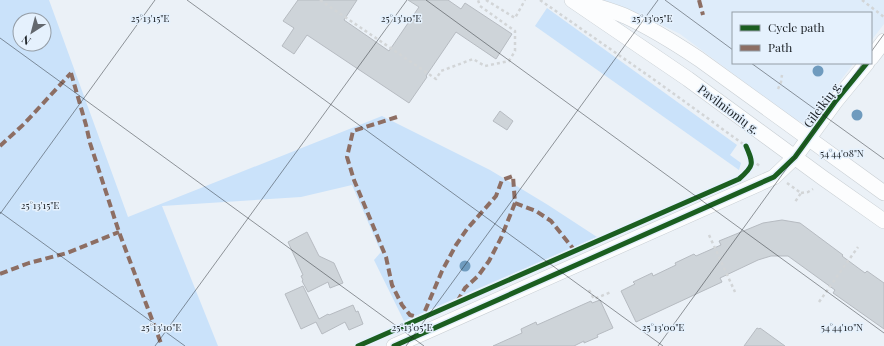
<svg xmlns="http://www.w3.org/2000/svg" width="884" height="346" viewBox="0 0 884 346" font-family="'Playfair Display',serif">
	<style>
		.built { fill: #deecfa }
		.green { fill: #cae2fa; fill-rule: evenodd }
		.building { fill: #ced4d9; stroke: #b6bbc1 }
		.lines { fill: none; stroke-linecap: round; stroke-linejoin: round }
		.minor-casing { stroke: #c8ced3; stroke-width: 16 }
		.path { stroke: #d2d5d7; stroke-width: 2.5; stroke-dasharray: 3 3; stroke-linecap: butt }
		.minor { stroke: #fcfdfe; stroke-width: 15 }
		.quiet { stroke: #8d6e63; stroke-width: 4; stroke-dasharray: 8 4; stroke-linecap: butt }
		.cycleway-casing { stroke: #e5f1fd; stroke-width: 8 }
		.cycleway { stroke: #1b5e20; stroke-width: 5 }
		.tree { fill: #6f9bbe }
		.ticks { fill: none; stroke: #1a1f24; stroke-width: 1; stroke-opacity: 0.45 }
		.labels { text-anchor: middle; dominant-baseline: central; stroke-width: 3; stroke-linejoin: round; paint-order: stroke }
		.street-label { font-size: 12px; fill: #1a1f24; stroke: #e5f1fd }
		.ticks-label { font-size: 10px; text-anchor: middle; fill: #1a1f24; stroke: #e5f1fd; stroke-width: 3; stroke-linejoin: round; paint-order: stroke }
	</style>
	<rect width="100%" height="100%" fill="#ebf1f7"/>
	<!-- built -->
	<path class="built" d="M602,0H884V24L871,41V13H733V63H854L811,119L804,123L792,118L680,34L629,9Z"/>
	<!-- green -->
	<g class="green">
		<path d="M0,0H49L128,217L382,116L490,170L548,205L597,237L404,321L374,260L381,252L352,185L301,197L162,206L218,346H0ZM20,20H44V44H20Z"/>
		<path d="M547,8L737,145L730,155L741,163L739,170L535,26Z"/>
	</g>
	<!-- building -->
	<g class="building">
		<path d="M298,0H357L344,20L389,51L419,7L408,0H448L461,9L465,3L512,34L496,59L456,32L426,76L427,77L409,103L307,35L294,54L282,46L294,28L283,21Z"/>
		<path d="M500,111L513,121L507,130L493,121Z"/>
		<path d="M782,220L800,223L843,255L842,256L865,273L867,271L884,283V329L833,293L835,290L788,256H771L758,260L720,278L722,282L636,322L621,291L635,284L633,282L652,273L653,276L676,265L675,263L694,254L696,256L721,245L719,241L763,223Z"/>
		<path d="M307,232L319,256L334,263L343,283L330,288L328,282L308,292L302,281L303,280L301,276L303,275L288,242Z"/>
		<path d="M303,286L319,319L328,314L329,315L353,305L356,312L358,311L363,324L349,330L345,322L322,334L316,322L301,329L285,294Z"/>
		<path d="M600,300L613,328L597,335L598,337L584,343V341L574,346H493L522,333L521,329L536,322L537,325L591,301L592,303Z"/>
		<path d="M757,328L759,329L760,328L785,346H744Z"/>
	</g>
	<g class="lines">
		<!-- minor casing -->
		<g class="minor-casing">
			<g id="minor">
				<path d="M572,0L688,79L823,178L884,221"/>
				<path d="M586,3C599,7 613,11 625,16C651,28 675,43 699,59L884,193"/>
				<path d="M871,58L884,41"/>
				<path d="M394,346L774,177L795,157L835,102L867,63"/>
			</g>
		</g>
		<!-- path -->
		<g class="path">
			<path d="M320,0L436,79L441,71L473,59L485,66L509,61L515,51V31L480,6L478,0"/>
			<path d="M486,0L515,18L525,0"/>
			<path d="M540,0L656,81L746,146"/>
			<path d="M862,0L884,17"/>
			<path d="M778,89L781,82L782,75"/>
			<path d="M752,160L761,167"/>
			<path d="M787,183L801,193L795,202"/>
			<path d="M801,193L808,192L813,189"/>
			<path d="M709,235L735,292"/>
			<path d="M589,290L594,299L611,292"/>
			<path d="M819,302L858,247"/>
		</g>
		<!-- minor -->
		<use href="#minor" class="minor"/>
		<!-- quiet -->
		<g class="quiet">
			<path d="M699,0L703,15"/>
			<path d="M71,73L86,125L90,143L119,232L162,346"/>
			<path d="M397,117L353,131L347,157L354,180L386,257L392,285L402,305L410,315L422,318L442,271L456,245L467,229L496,196L502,180L513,176L515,203L501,238L489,261L478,276L465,288L457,302"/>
			<path d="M0,146L24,124L71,73"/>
			<path d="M515,203L536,211L551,221L575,251"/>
			<path d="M0,274L29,263L67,253L119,232"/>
		</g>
		<!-- cycleway casing -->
		<g class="cycleway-casing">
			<g id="cycleway">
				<path d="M358,346L739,179C754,166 754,164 746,146"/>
				<path d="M394,346L774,177L795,157L835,102L867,63"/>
			</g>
		</g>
		<!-- cycleway -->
		<use href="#cycleway" class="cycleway"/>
	</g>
	<!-- trees -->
	<g class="tree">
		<circle cx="818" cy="71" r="5.5"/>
		<circle cx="857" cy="115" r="5.5"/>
		<circle cx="465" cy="266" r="5.5"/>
	</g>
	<!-- ticks -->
	<path class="ticks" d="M187,0L663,346M426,0L884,333M665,0L733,50M0,38L424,346M871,52L884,34M751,63L884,159M0,212L185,346M0,214L155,0M155,346L407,0M406,346L658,0M658,346L863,63"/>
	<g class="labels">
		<!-- street labels -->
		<g class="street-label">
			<text transform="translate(822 104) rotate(-53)">Gileikių g.</text>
			<text transform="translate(729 109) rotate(37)">Pavilnionių g.</text>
		</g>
	</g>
	<g class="ticks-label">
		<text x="401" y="22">25°13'10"E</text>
		<text x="652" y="22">25°13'05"E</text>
		<text x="150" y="22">25°13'15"E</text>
		<text x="842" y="157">54°44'08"N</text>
		<text x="40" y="209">25°13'15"E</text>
		<text x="842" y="331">54°44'10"N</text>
		<text x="161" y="331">25°13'10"E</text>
		<text x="412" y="331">25°13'05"E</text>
		<text x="663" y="331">25°13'00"E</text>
	</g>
	<!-- legend -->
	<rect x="732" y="12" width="140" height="52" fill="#e5f1fd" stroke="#949da6"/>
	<rect x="740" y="25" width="20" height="6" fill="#1b5e20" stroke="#949da6"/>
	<text x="768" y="32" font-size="12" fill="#1a1f24">Cycle path</text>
	<rect x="740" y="45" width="20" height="6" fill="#8d6e63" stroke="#949da6"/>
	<text x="768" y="52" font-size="12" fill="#1a1f24">Path</text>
	<!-- north arrow -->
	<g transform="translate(32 32) rotate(216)"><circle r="19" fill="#e5f1fd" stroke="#949da6"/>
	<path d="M0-3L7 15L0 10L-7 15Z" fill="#63686e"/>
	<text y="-6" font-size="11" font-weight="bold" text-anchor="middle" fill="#1a1f24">N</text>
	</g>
</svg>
